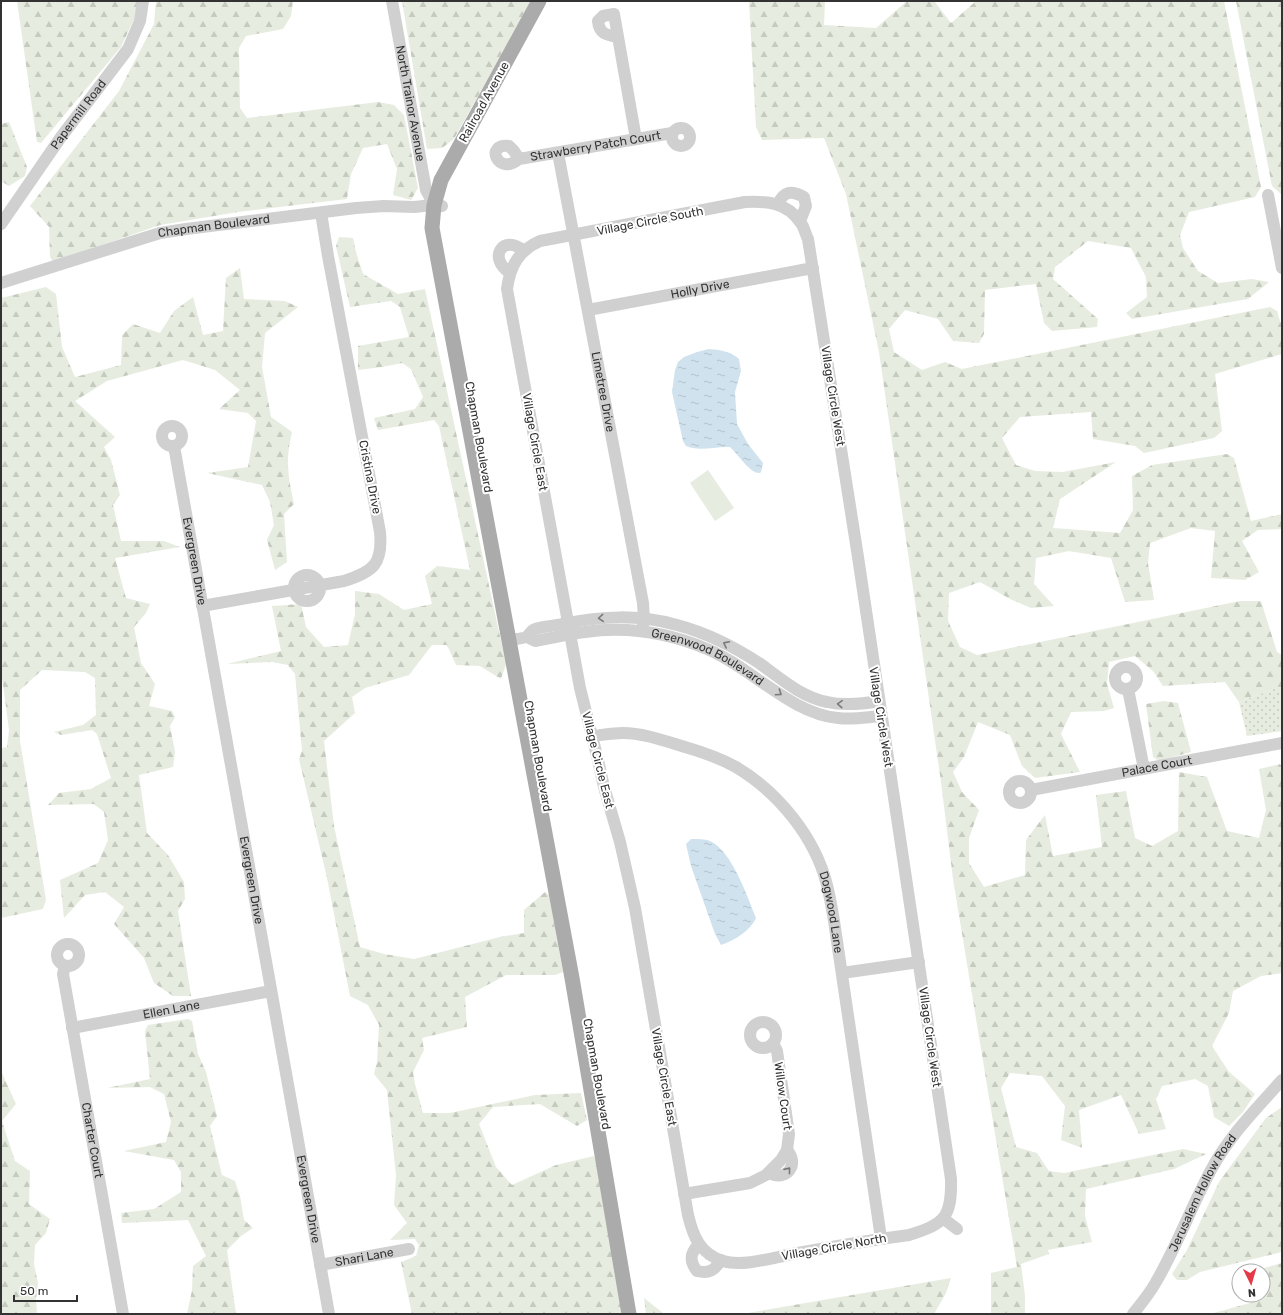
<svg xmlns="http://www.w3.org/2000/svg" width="1283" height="1315" viewBox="0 0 1283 1315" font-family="Rubik,sans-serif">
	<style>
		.grass { fill: url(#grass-dots) }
		.forest { fill: url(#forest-firs) }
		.park { fill: #e6ecdf }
		.water { fill: url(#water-ripples) }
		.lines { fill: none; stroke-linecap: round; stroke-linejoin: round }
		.minor { stroke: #d0d0d0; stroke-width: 12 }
		.major { stroke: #ababab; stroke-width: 15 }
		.oneway { stroke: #7a7a7a }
		.labels { text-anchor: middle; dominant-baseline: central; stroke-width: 4; stroke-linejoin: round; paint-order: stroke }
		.street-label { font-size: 12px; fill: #333; stroke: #fff }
	</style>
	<defs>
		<pattern id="grass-dots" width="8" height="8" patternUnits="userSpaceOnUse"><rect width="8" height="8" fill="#e6ecdf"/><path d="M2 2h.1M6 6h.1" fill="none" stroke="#c6cbc0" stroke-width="1.8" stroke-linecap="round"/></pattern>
		<pattern id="forest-firs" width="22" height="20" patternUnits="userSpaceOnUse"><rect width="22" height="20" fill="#e6ecdf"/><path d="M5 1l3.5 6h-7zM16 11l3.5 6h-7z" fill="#c6cbc0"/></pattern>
		<pattern id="water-ripples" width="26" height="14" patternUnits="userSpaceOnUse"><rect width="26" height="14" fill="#cfe2ee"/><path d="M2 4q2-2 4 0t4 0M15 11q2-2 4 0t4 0" fill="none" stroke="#b2c2cd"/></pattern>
	</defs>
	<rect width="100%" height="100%" fill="#fff"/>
	<!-- grass -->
	<path class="grass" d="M1282,687V731L1247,736L1239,702L1276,688Z"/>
	<!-- forest -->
	<g class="forest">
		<path d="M17,1H138L137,13L121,47L41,143L37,142Z"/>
		<path d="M156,1H293L291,16L283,29L246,36L239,48L240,108L247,118L378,102L394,105L404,115L418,188L411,200L393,195L397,169L387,144L363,148L351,174L347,199L238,212L160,225L53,262L50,257L49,227L30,206L119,91L154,24Z"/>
		<path d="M402,1H531L454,139L442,148L427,149Z"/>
		<path d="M749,1H825L824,25L876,28L907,1H934L951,23L976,1H1224L1261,187L1255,197L1189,212L1180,235L1183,248L1198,271L1218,283L1252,279L1269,282L1248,299L1132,319L1126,313L1147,297L1146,277L1131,248L1088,241L1055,267L1053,279L1098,319L1097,327L1052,331L1044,323L1036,284L985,290L984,334L979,343L953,341L938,319L905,310L889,329L894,352L922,370L945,362L962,369L1270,307L1277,311L1282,327V354L1215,374L1222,431L1214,438L1144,453L1135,446L1093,439L1091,412L1020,417L1002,438L1016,465L1035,471L1063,472L1116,462L1060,499L1053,528L1120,533L1133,510L1132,476L1152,465L1227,454L1234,458L1251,521L1282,514V529L1258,530L1242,541L1259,572L1245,580L1211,578L1215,531L1191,528L1150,543L1148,563L1154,600L1125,602L1111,558L1069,551L1036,558L1034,584L1054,606L1031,608L1010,599L980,582L949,593L948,621L960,647L977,655L1240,601H1261L1277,652L1282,655V687L1276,688L1239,702L1225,682L1163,686L1153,671L1135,656L1109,662L1107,684L1114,708L1104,711L1071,712L1061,734L1080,772L1035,778L1022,766L1010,735L978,722L964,757L953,772L962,792L979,810L969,838V863L984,887L1025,875L1026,840L1045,815L1053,856L1102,847L1096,795L1126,791L1135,838L1152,846L1178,831L1179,772L1207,777L1227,831L1259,838L1266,810L1259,769L1280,764L1282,767V973L1261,976L1233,991L1229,1013L1212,1046L1229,1072L1255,1094L1243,1112L1229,1126L1214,1117L1208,1086L1195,1079L1162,1086L1156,1099L1166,1129L1139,1134L1121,1095L1079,1110L1082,1148L1061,1140L1065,1106L1042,1076L1010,1073L1001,1088L1016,1147L1037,1153L1049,1171L1064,1173L1183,1149L1206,1154L1174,1169L1086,1189L1085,1216L1092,1242L1048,1250L1049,1254L1021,1264L1025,1296V1314H991V1273L1017,1267L953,879L941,782L879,352L846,194L824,138L762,140L756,127Z"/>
		<path d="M1236,1H1282V195L1272,186Z"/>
		<path d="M9,122L27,167L25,176L9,186L1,181V124Z"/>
		<path d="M339,237L353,238L356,252L363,274L398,294L425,289L506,664L501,679L480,666L456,665L447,645H432L409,675L365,688L352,697L355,713L324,741L334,826L360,947L384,954L414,959L500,937L524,933V910L545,892L549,895L563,972L555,975H506L465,997L467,1027L422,1038L424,1050L413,1072L415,1084L423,1113H450L535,1095L581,1093L587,1120L577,1126L540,1104L493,1107L479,1124L496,1167L512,1185L556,1165L594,1156L600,1171L625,1314H412L401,1262L416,1256L419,1245L415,1239L390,1240L407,1223L394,1205L396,1175L387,1090L374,1074L377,1062L379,1025L368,1005L350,996L327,878L299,759L302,751L295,674L288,665L272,662L227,664L281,651L272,606L301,604L306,627L324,647L348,645L355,614V591L379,594L404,610L432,604L425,576L437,566L470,570L439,426L434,420L378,430L374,418L415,409L423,397L411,369L402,363L382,367L358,370V346L409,337L400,307L391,301L350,307L336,246Z"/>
		<path d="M240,268L244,299L285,301L298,307L265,333L262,367L271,417L292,432C285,460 288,476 294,504L284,514L287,562L275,570L267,540L274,525L270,502L262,485L207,473L248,467L256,421L248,413L219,409L240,390L215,370L183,360L107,381L75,401L115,437L104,447L111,460L120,495L113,505L121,541H164L180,547L115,558L126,598L150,604L146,613L134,627L141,663L155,684L149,706L172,711L175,717L170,726L175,752L173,767L139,775L147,833L168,855L184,882L185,899L178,911L191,996H173L154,983L144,958L114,924L124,907L105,892L85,895L64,918L60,880L98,863L108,840L104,812L94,804L48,805L59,793L91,789L111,778L97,734L92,730L61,735L54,732L83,725L96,715L95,678L85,672L42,670L20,690V741L46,900L43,909L1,918V748L7,747L9,730L1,670V298L46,287L56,294L62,347L75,377L121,365L122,335L133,324L160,333L174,311L193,297L203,335L223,331L226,278Z"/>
		<path d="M1164,701L1178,703L1191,752L1159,761L1153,757L1146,704Z"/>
		<path d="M188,1019L192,1021L198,1054L206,1072L217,1116L210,1126L222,1175L235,1181L240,1196L244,1220L253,1228L241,1236L227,1250L236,1314H187L192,1290L193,1266L206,1256L188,1220L122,1223L121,1213L154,1209L181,1192V1172L174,1160L124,1151L166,1142L171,1122L164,1094L150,1087L107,1088L150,1079L145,1031L148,1025Z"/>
		<path d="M1,1071L16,1104L2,1121L15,1161L30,1171L29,1204L50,1219L46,1233L35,1245L34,1264L38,1283L36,1299L37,1314H1Z"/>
		<path d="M1282,1107V1252L1200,1272L1187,1280H1177L1172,1274L1187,1250L1219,1182L1266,1118Z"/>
		<path d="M1282,1263V1314H1210L1250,1303L1256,1295H1263V1271L1257,1270Z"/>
		<path d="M951,1278L946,1293L934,1314H742Z"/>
		<path d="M644,1298L663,1313L667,1314H646Z"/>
	</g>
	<!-- park -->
	<path class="park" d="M708,470L734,508L715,521L690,483Z"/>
	<!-- water -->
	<g class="water">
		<path d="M709,349C720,350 730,351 739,359L741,371L735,392L737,424L748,444L763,463L761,472L760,473C750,474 738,454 730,447C716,446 699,452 686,446L683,441L672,392L675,370L678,362L684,357L697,352Z"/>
		<path d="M691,839C697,839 705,839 710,841C732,851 747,896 756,918C750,931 735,940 721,945L715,934L691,866L686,844Z"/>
	</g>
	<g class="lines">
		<!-- minor -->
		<g class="minor">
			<path id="s1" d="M392,1L426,190L434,205"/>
			<path d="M618,37C607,35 599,34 598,21L603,16L614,14L636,139"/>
			<circle cx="681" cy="137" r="9"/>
			<path id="s2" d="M558,153L643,603L644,619L642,631"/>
			<path id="s3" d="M519,159L514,151L509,146C484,143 498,177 519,159L672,133"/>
			<path d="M1268,195L1282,268"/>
			<path d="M745,202C766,201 787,202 800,222C804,226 805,233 808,239L858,557L951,1179C952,1218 944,1224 909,1235C870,1240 831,1247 792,1254C772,1258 742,1267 723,1261C700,1254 693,1236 688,1215L635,908L620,842L604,787L598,760L580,688L507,289C510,266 519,250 540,241Z"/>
			<path d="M778,204C784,191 791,190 804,197L806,206L800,221"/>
			<path id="s4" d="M1,224L61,137L128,49L140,21L143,1"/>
			<path d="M510,273C487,258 503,233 524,251"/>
			<path id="s5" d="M1,283L160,233L186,229L356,208L384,206L414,207L434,205L442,206"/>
			<path id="s6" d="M588,310L813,268"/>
			<circle cx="172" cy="436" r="10"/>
			<path id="s7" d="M174,446L329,1314"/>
			<circle cx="307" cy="588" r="13"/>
			<path d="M202,606L344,581C373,572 383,564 380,532L328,256L321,213"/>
			<path id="s8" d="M527,637L535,641C552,638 568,634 585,632C627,626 669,633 707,649C751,667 791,714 838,718C853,720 867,717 881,716"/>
			<path d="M508,640C514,639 522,639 526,637C530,635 531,630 535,629C544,626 554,626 562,624C602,616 637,614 677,625C707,633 733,646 759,663C780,678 801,697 827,702C844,706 862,704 879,701"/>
			<circle cx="1126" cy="678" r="11"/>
			<path d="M1128,689L1144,769"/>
			<path id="s9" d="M592,736C602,735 613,733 623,733C643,733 665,741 685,747C702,752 720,758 736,767C778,792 815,837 827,885C830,897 832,909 834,921L881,1238"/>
			<circle cx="1020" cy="792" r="11"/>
			<path id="s10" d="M1031,790L1282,743"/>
			<circle cx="68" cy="955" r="11"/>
			<path id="s11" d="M65,966L63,974L123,1314"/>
			<path d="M842,973L919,962"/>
			<circle cx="763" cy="1035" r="13"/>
			<path id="s12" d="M72,1028L271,991"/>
			<path d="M769,1173C786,1182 800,1165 787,1150"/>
			<path d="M684,1194L750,1183L766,1175L781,1160L787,1150L789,1134L777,1051L773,1043"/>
			<path d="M944,1219L957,1229"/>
			<path d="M699,1244C690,1253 689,1261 697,1271C709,1274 715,1270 721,1260"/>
			<path id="s13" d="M320,1265L409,1249"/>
			<path id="s14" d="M1133,1314C1141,1304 1150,1293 1156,1282C1177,1246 1191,1207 1211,1170C1229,1136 1257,1108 1282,1080"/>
		</g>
		<!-- major -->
		<path class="major" d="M539,1L441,180L434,205L432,228L572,978L629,1314"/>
	</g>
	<!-- one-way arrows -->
	<defs><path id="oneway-chevron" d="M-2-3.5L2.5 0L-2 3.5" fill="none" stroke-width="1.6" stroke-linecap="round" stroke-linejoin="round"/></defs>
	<g class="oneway">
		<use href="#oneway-chevron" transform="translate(601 618) rotate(175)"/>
		<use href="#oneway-chevron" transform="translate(726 644) rotate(-153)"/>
		<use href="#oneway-chevron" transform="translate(779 693) rotate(34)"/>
		<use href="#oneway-chevron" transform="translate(840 704) rotate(-176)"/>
		<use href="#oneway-chevron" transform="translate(788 1170) rotate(-51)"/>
	</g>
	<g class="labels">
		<!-- street labels -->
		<g class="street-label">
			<text transform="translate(484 102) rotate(-61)">Railroad Avenue</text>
			<text stroke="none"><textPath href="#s1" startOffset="104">North Trainor Avenue</textPath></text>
			<text stroke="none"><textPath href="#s4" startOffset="134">Papermill Road</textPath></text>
			<text stroke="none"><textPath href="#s3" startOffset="142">Strawberry Patch Court</textPath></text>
			<text transform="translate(650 221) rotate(-11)">Village Circle South</text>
			<text stroke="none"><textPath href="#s5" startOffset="221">Chapman Boulevard</textPath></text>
			<text stroke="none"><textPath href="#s6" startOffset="114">Holly Drive</textPath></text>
			<text stroke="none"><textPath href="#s2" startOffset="243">Limetree Drive</textPath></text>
			<text transform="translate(833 396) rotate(81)">Village Circle West</text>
			<text transform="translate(479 437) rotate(80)">Chapman Boulevard</text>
			<text transform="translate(535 442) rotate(80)">Village Circle East</text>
			<text transform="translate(370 477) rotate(79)">Cristina Drive</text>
			<text stroke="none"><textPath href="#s7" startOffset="117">Evergreen Drive</textPath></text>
			<text stroke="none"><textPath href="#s8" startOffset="188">Greenwood Boulevard</textPath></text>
			<text transform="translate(881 717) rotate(81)">Village Circle West</text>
			<text transform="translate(538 756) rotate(80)">Chapman Boulevard</text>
			<text transform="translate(598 760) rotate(76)">Village Circle East</text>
			<text stroke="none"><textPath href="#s10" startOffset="128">Palace Court</textPath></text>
			<text stroke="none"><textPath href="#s7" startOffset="441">Evergreen Drive</textPath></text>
			<text stroke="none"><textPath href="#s9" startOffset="330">Dogwood Lane</textPath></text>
			<text stroke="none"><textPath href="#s12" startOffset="101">Ellen Lane</textPath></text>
			<text transform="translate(930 1037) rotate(82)">Village Circle West</text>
			<text transform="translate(597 1074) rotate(80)">Chapman Boulevard</text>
			<text transform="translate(664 1077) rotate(80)">Village Circle East</text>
			<text transform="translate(783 1096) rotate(82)">Willow Court</text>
			<text stroke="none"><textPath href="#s11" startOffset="177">Charter Court</textPath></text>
			<text stroke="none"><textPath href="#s14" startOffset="140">Jerusalem Hollow Road</textPath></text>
			<text stroke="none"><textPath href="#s7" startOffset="765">Evergreen Drive</textPath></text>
			<text transform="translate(834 1247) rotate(-10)">Village Circle North</text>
			<text stroke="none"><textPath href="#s13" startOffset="45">Shari Lane</textPath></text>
		</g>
	</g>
	<!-- border -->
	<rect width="1283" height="1315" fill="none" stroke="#333333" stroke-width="4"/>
	<!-- north arrow -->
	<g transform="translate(1251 1283) rotate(175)"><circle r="19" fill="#ffffff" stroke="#adadad"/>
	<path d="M0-3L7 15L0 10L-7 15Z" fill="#e63946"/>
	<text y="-6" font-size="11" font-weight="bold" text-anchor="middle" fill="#333333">N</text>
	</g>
	<!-- scale -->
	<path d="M14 1295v6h63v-6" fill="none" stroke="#333333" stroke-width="2"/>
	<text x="20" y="1295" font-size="12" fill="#333333" stroke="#ffffff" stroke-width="3" paint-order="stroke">50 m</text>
</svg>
